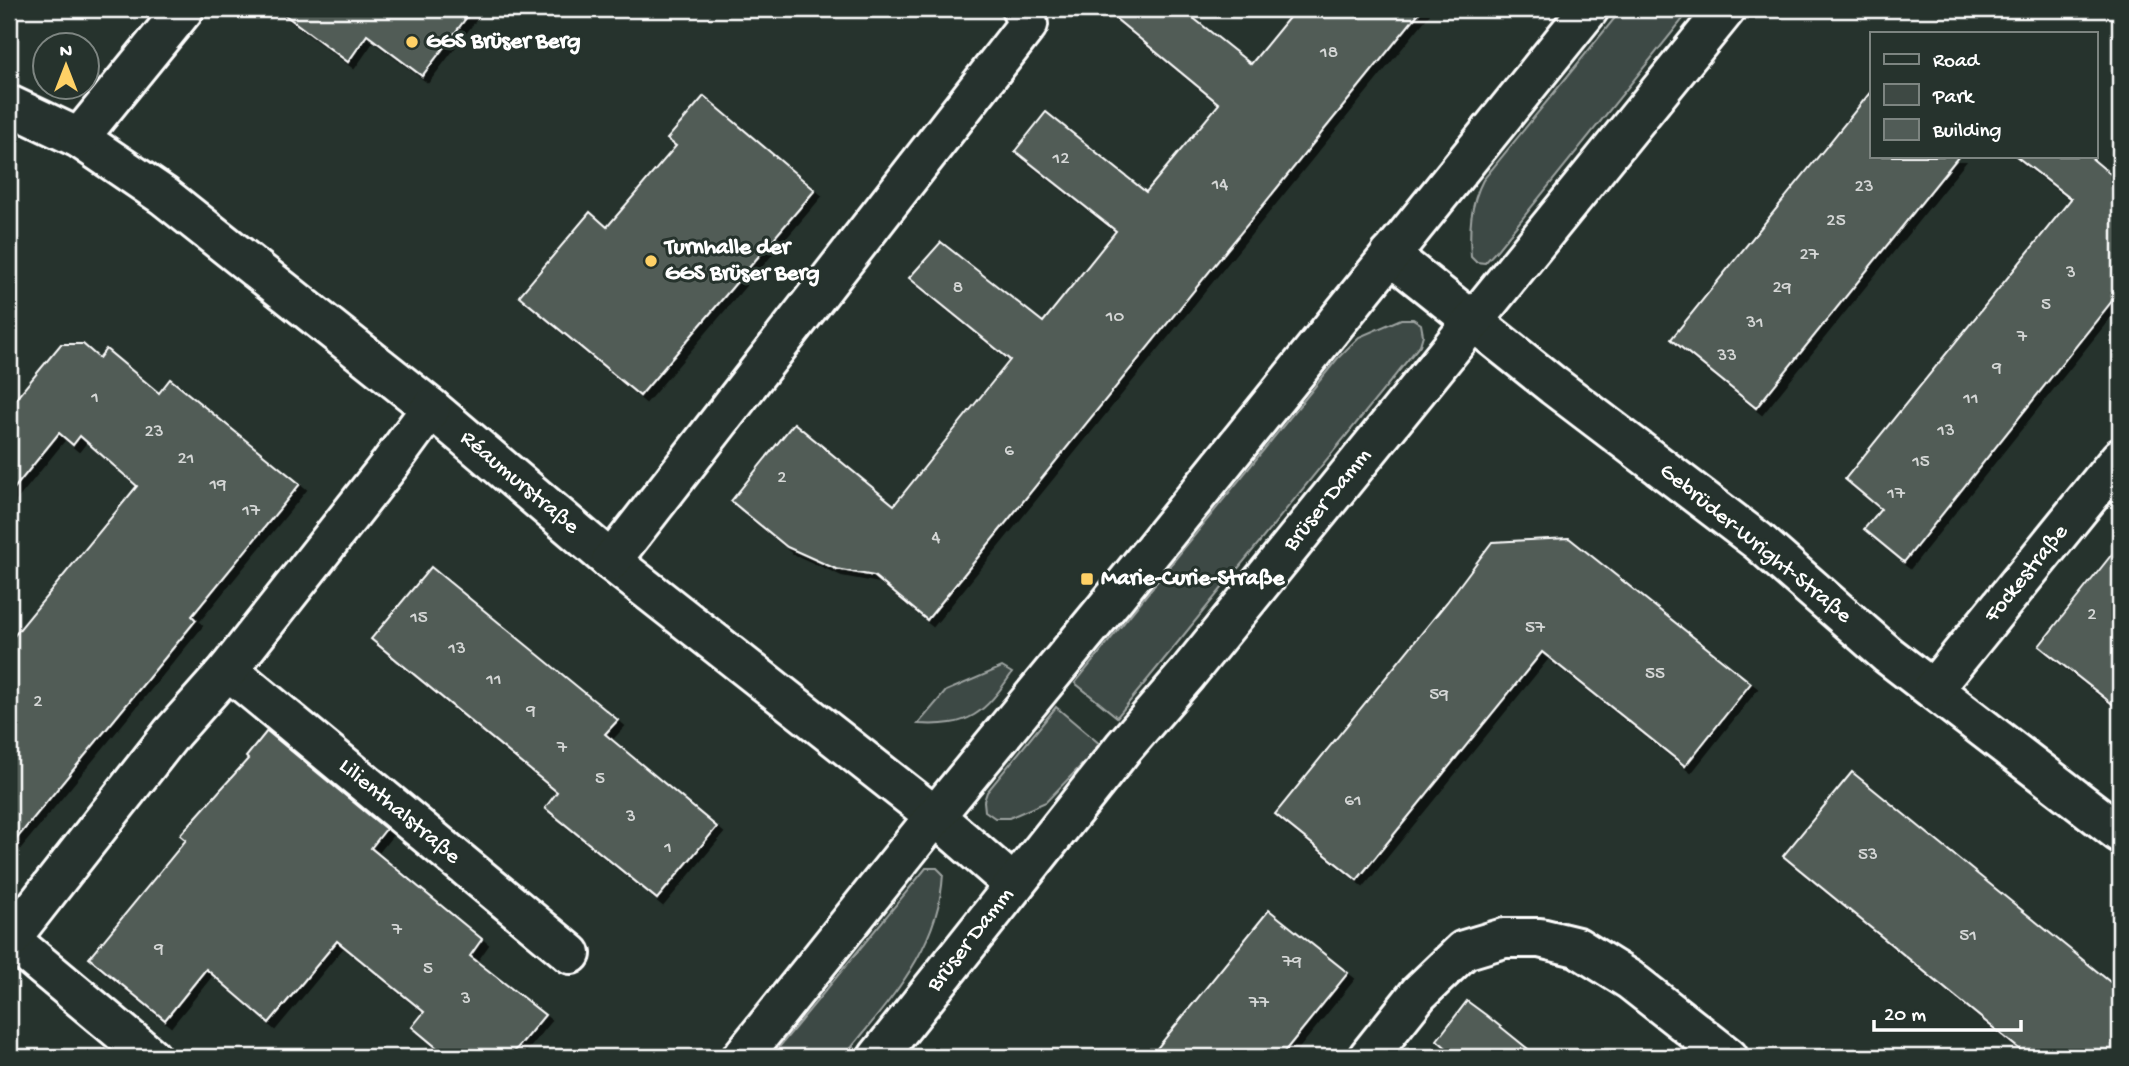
<svg xmlns="http://www.w3.org/2000/svg" width="2129" height="1066" viewBox="0 0 2129 1066" font-family="'Gochi Hand',sans-serif">
	<style>
		.green { fill: #3e4944; stroke: #9ea4a2; stroke-width: 2 }
		.building { fill: #515c57; stroke: #fff; stroke-width: 2; filter: url(#shadow) }
		.lines { fill: none; stroke-linecap: round; stroke-linejoin: round }
		.street-casing { stroke: #fff; stroke-width: 44 }
		.secondary-casing { stroke: #fff; stroke-width: 44 }
		.street { stroke: #26332d; stroke-width: 38 }
		.secondary { stroke: #26332d; stroke-width: 38 }
		.poi-dot { fill: #ffd166; stroke: #26332d; stroke-width: 2.5 }
		.labels { text-anchor: middle; dominant-baseline: central; stroke-width: 6; stroke-linejoin: round; paint-order: stroke }
		.number-label { font-size: 19px; fill: #d4d6d5 }
		.poi-label { font-size: 23px; font-weight: bold; fill: #fff; stroke: #26332d; text-anchor: start }
		.street-label { font-size: 23px; fill: #fff; stroke: #26332d }
	</style>
	<defs>
		<filter id="shadow"><feDropShadow dx="6" dy="6" stdDeviation="0" flood-color="#0009"/></filter>
	</defs>
	<rect width="100%" height="100%" fill="#26332d"/>
	<filter id="ink" filterUnits="userSpaceOnUse"><feTurbulence type="fractalNoise" baseFrequency=".0143" numOctaves="2"/><feDisplacementMap in="SourceGraphic" scale="14" xChannelSelector="R" yChannelSelector="G"/><feConvolveMatrix kernelMatrix="1 2 1 2 8 2 1 2 1" color-interpolation-filters="sRGB"/></filter>
	<g filter="url(#ink)">
		<!-- green -->
		<g class="green">
			<path d="M1622,9H1691L1497,250L1485,263L1476,262L1471,257C1469,229 1470,205 1483,180Z"/>
			<path d="M1401,319H1413L1421,324L1423,335L1420,345L1117,717L1075,683L1338,358L1359,337Z"/>
			<path d="M1002,667L1012,673C984,714 970,727 918,724L946,691Z"/>
			<path d="M1056,707L1101,745L1046,802L1009,818H995L985,811L984,801L987,792Z"/>
			<path d="M926,868H937L943,874C939,950 888,1001 844,1057H771Z"/>
		</g>
		<!-- building -->
		<g class="building">
			<path d="M277,9H473L422,76L367,35L348,62Z"/>
			<path d="M1104,9H1182L1251,64L1296,9H1422L927,620L874,576L836,569L787,547L731,501L794,423L894,505L1010,360L909,278L941,242L1043,322L1116,231L1015,151L1046,112L1146,192L1219,104Z"/>
			<path d="M1872,90V156H1959L1756,408L1671,339Z"/>
			<path d="M704,96L815,190L640,396L519,296L590,212L607,227L676,146L667,139Z"/>
			<path d="M2016,156H2089L2120,182V291L1904,562L1864,529L1881,509L1845,479L2071,199Z"/>
			<path d="M61,344H83L99,358L106,349L159,393L170,379L300,484L192,616L196,620L9,848V642L137,486L80,436L73,445L59,433L9,495V407Z"/>
			<path d="M1569,538L1751,683L1685,766L1542,652L1357,880L1275,814L1447,602L1492,542Z"/>
			<path d="M2120,544V710L2039,646Z"/>
			<path d="M431,567L618,720L605,734L717,827L657,899L545,808L557,792L371,639Z"/>
			<path d="M267,731L386,829L371,848L482,939L470,956L545,1015L510,1057H448L412,1027L424,1012L337,941L269,1023L206,969L165,1020L89,958L186,840L180,835L248,759L246,757Z"/>
			<path d="M1852,772L2120,990V1057H2029L1783,856Z"/>
			<path d="M1269,910L1348,973L1280,1057H1150Z"/>
			<path d="M1467,1001L1486,1015L1538,1057H1457L1437,1040Z"/>
		</g>
		<g class="lines">
			<!-- street casing -->
			<g class="street-casing">
				<g id="street">
					<path d="M9,105L79,138L164,196L431,408L611,561L935,816L1014,885"/>
					<path d="M79,138L184,9"/>
					<path d="M1390,255L1554,386L1758,541L1888,655L2120,833"/>
					<path d="M611,561L1028,24L1021,9"/>
					<path d="M228,670L571,954"/>
					<path d="M1933,689L2120,458"/>
					<path d="M10,939L151,1057"/>
					<path d="M9,941L172,733L228,670L390,464L431,408"/>
					<path d="M1368,1057L1419,993L1464,950L1504,938H1540L1577,947L1630,980L1728,1057"/>
				</g>
			</g>
			<!-- secondary casing -->
			<g class="secondary-casing">
				<g id="secondary">
					<path d="M742,1057L935,816L1115,597L1589,9"/>
					<path d="M878,1057L1123,748L1187,674L1726,9"/>
				</g>
			</g>
			<!-- street -->
			<use href="#street" class="street"/>
			<!-- secondary -->
			<use href="#secondary" class="secondary"/>
		</g>
	</g>
	<!-- markers -->
	<g class="poi-dot">
		<circle cx="412" cy="42" r="7"/>
		<circle cx="651" cy="261" r="7"/>
		<rect x="1080" y="572" width="14" height="14" rx="3.5"/>
	</g>
	<g class="labels">
		<!-- number labels -->
		<g class="number-label">
			<text x="1329" y="53">18</text>
			<text x="1061" y="159">12</text>
			<text x="1220" y="185">14</text>
			<text x="1864" y="187">23</text>
			<text x="1836" y="221">25</text>
			<text x="1809" y="255">27</text>
			<text x="2071" y="273">3</text>
			<text x="958" y="288">8</text>
			<text x="1782" y="288">29</text>
			<text x="2046" y="305">5</text>
			<text x="1115" y="317">10</text>
			<text x="1755" y="323">31</text>
			<text x="2022" y="337">7</text>
			<text x="1727" y="356">33</text>
			<text x="1997" y="368">9</text>
			<text x="95" y="398">1</text>
			<text x="1971" y="399">11</text>
			<text x="1946" y="431">13</text>
			<text x="154" y="432">23</text>
			<text x="1009" y="451">6</text>
			<text x="186" y="459">21</text>
			<text x="1921" y="462">15</text>
			<text x="782" y="478">2</text>
			<text x="218" y="485">19</text>
			<text x="1896" y="494">17</text>
			<text x="251" y="511">17</text>
			<text x="936" y="538">4</text>
			<text x="2092" y="615">2</text>
			<text x="419" y="618">15</text>
			<text x="1535" y="628">57</text>
			<text x="457" y="649">13</text>
			<text x="1655" y="674">55</text>
			<text x="494" y="680">11</text>
			<text x="1439" y="695">59</text>
			<text x="38" y="702">2</text>
			<text x="531" y="711">9</text>
			<text x="562" y="748">7</text>
			<text x="600" y="779">5</text>
			<text x="1353" y="801">61</text>
			<text x="631" y="817">3</text>
			<text x="668" y="848">1</text>
			<text x="1868" y="855">53</text>
			<text x="397" y="930">7</text>
			<text x="1968" y="936">51</text>
			<text x="159" y="949">9</text>
			<text x="1292" y="962">79</text>
			<text x="428" y="969">5</text>
			<text x="466" y="999">3</text>
			<text x="1259" y="1003">77</text>
		</g>
		<!-- poi labels -->
		<g class="poi-label">
			<text x="426" y="42">GGS Brüser Berg</text>
			<text x="665" y="248">Turnhalle der<tspan x="665" dy="26">GGS Brüser Berg</tspan></text>
			<text x="1101" y="579">Marie-Curie-Straße</text>
		</g>
		<!-- street labels -->
		<g class="street-label">
			<text transform="translate(519 483) rotate(40)">Réaumurstraße</text>
			<text transform="translate(1328 500) rotate(-51)">Brüser Damm</text>
			<text transform="translate(1755 544) rotate(39)">Gebrüder-Wright-Straße</text>
			<text transform="translate(2027 574) rotate(-51)">Fockestraße</text>
			<text transform="translate(399 812) rotate(40)">Lilienthalstraße</text>
			<text transform="translate(971 940) rotate(-52)">Brüser Damm</text>
		</g>
	</g>
	<!-- margin -->
	<rect width="2129" height="1066" fill="none" stroke="#26332d" stroke-width="35"/>
	<rect x="18" y="18" width="2094" height="1031" fill="none" stroke="#fff" stroke-width="2.5" filter="url(#ink)"/>
	<!-- legend -->
	<rect x="1870" y="32" width="228" height="126" fill="#26332d" stroke="#7d8581" stroke-width="2"/>
	<rect x="1884" y="54" width="35" height="10" fill="#26332d" stroke="#7d8581" stroke-width="2"/>
	<text x="1933" y="66" font-size="21" fill="#ffffff">Road</text>
	<rect x="1884" y="84" width="35" height="21" fill="#3e4944" stroke="#7d8581" stroke-width="2"/>
	<text x="1933" y="102" font-size="21" fill="#ffffff">Park</text>
	<rect x="1884" y="119" width="35" height="21" fill="#515c57" stroke="#7d8581" stroke-width="2"/>
	<text x="1933" y="136" font-size="21" fill="#ffffff">Building</text>
	<!-- north arrow -->
	<g transform="translate(66 66)"><circle r="33" fill="#26332d" stroke="#7d8581" stroke-width="2"/>
	<path d="M0-5L12 26L0 18L-12 26Z" fill="#ffd166"/>
	<text y="-10" font-size="19" font-weight="bold" text-anchor="middle" fill="#ffffff">N</text>
	</g>
	<!-- scale -->
	<path d="M1874 1020v10h147v-10" fill="none" stroke="#ffffff" stroke-width="3.5"/>
	<text x="1884" y="1020" font-size="21" fill="#ffffff" stroke="#26332d" stroke-width="5" paint-order="stroke">20 m</text>
</svg>
